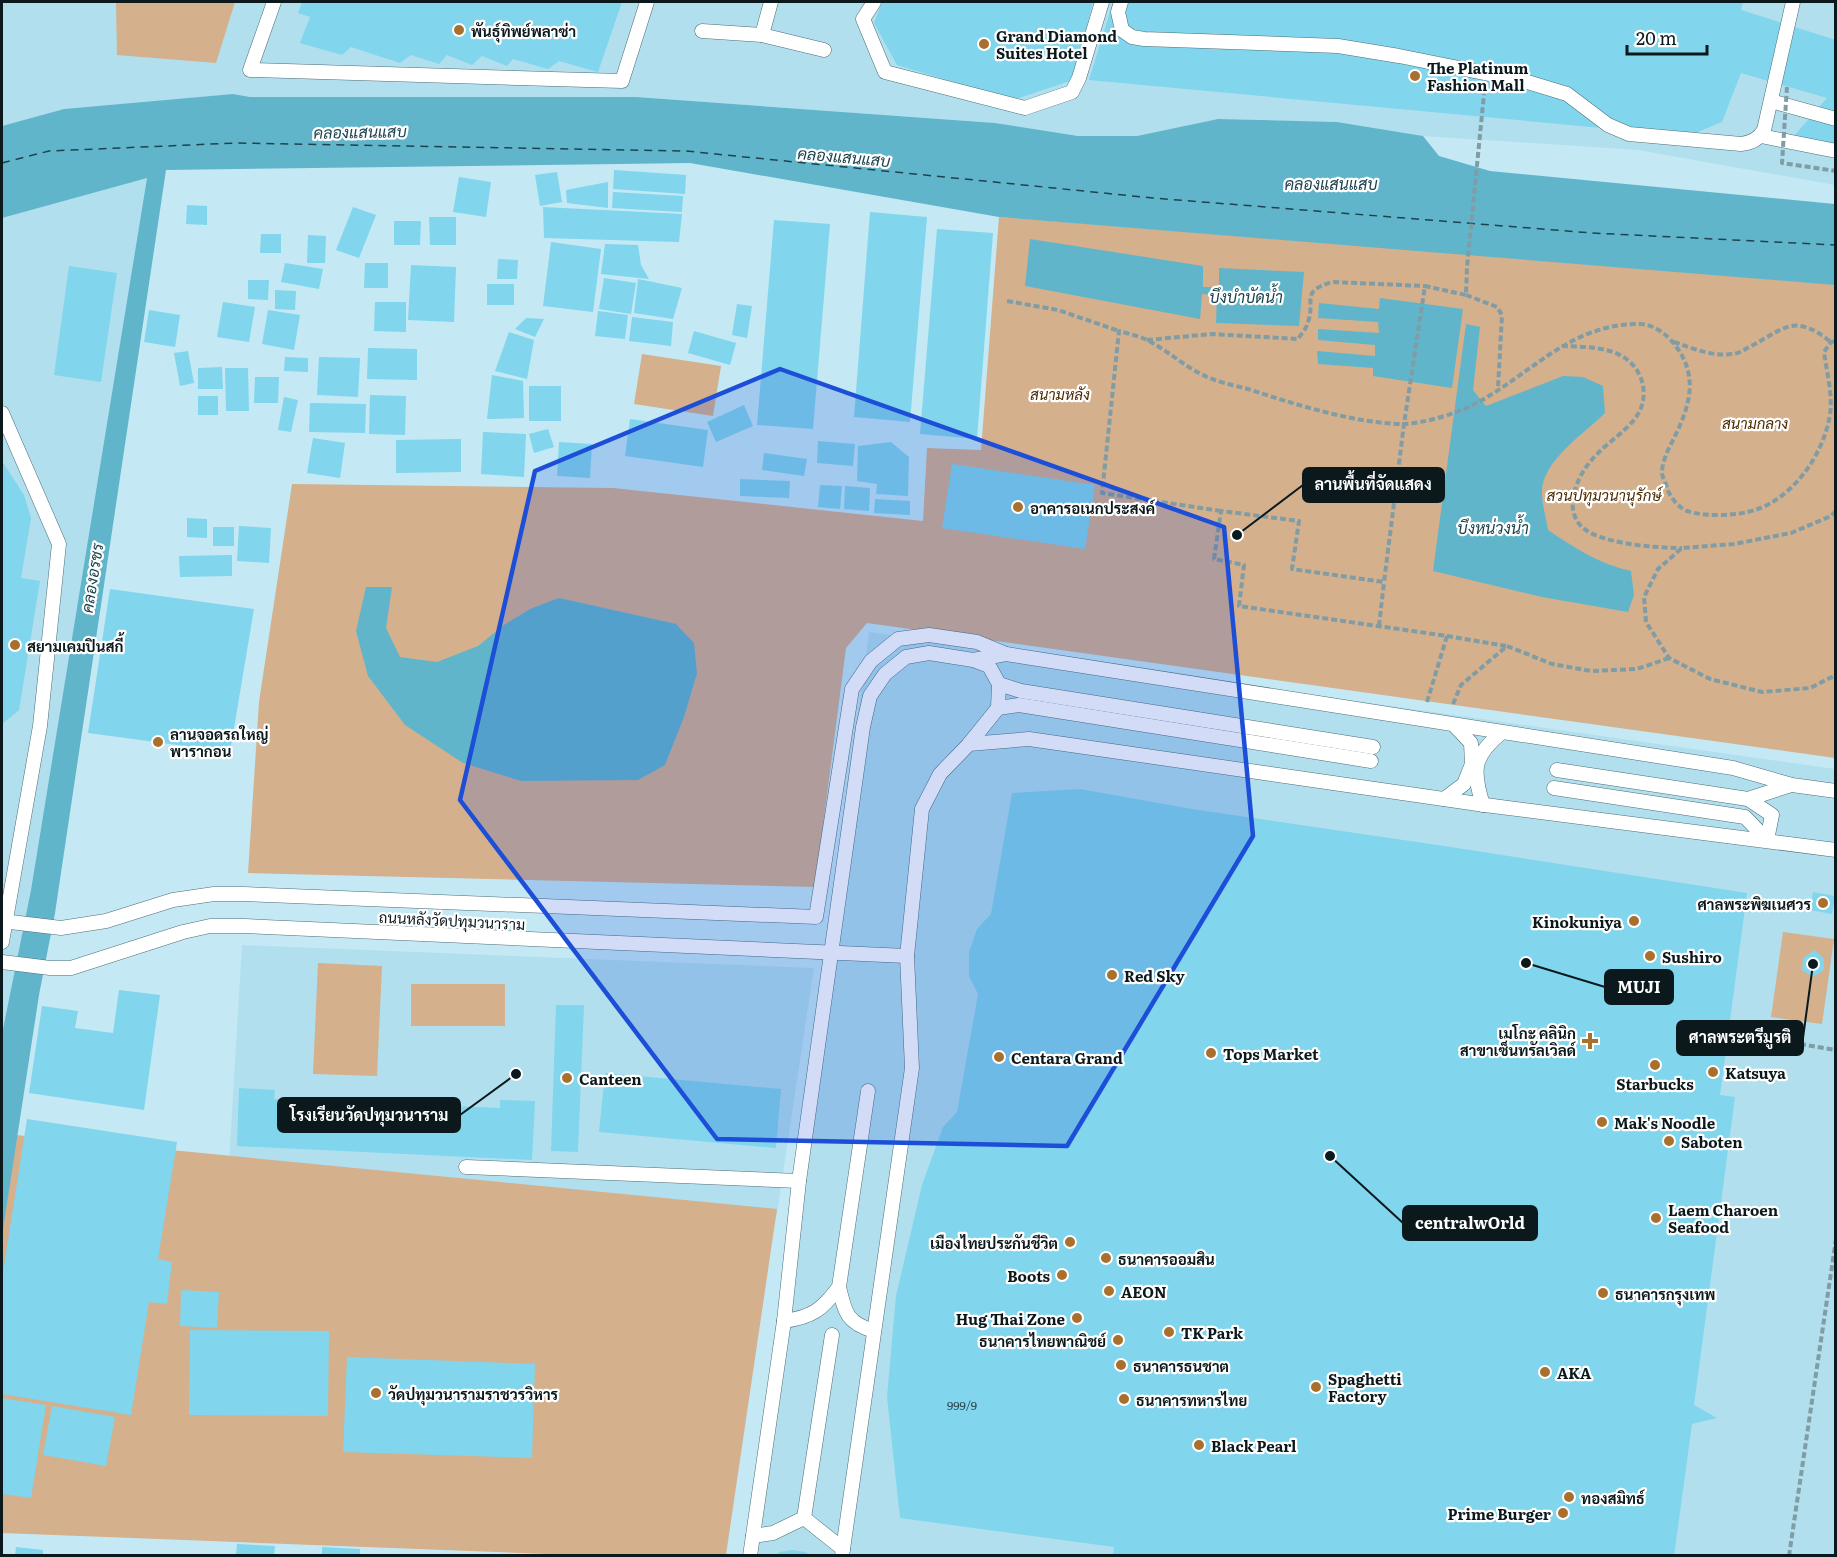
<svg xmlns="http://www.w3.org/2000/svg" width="1837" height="1557" viewBox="0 0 1837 1557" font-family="Literata,Sarabun,serif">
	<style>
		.built { fill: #b1dfed }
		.green { fill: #d4b08c }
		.water { fill: #61b5cb }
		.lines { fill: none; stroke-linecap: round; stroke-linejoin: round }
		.ferry { stroke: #1d444e; stroke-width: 1.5; stroke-dasharray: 8 6; stroke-linecap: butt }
		.building { fill: #81d5ec }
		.lane-casing { stroke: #4c6e78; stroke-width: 15 }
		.path { stroke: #809ca5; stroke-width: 4; stroke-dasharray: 6 3; stroke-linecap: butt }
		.lane { stroke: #fff; stroke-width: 14 }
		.path-bridge { stroke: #809ca5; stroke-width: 4; stroke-dasharray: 6 3; stroke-linecap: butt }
		.marked { fill: #1d4ed8; fill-opacity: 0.2; stroke: #1d4ed8; stroke-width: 4.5; stroke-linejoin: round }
		.poi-dot { fill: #a86f2d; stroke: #fff; stroke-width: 2 }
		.labels { text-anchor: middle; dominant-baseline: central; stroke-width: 4.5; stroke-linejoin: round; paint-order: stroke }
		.number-label { font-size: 12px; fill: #284851 }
		.poi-label { font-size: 15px; font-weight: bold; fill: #0b191d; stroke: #fff; text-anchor: start }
		.park-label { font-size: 15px; font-style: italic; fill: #4c2c02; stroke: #fff }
		.street-label { font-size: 15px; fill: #0b191d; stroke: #fff }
		.water-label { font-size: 16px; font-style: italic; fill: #1d444e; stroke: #fff }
		.leader { fill: none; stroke: #0b191d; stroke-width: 2 }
		.callout-dot { fill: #0b191d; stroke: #fff; stroke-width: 2 }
		.callout { fill: #0b191d; stroke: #0b191d; stroke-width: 2 }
		.callout-label { font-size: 16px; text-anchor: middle; font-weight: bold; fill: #fff }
	</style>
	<rect width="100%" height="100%" fill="#c4e9f4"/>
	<!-- built -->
	<g class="built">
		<path d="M2,2H1835V185L1638,150L1423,136L1337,122L1218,119L1137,136H1078L995,123L636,97H250L233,94L64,109L2,126Z"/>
		<path d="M147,177L31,890L2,1034V218Z"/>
		<path d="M869,632L1835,769V1555L745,1556Z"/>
		<path d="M242,945L814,968L776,1220L228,1179Z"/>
	</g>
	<!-- green -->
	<g class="green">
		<path d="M116,2H235L216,63L117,55Z"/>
		<path d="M999,217L1835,283V758L867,623L846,648L815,887L248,873L259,702L292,484L613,488L923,521L927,448L981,450Z"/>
		<path d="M642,354L721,366L713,416L634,404Z"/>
		<path d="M1783,932L1834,939L1822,1024L1771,1017Z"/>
		<path d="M318,963L382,966L377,1076L313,1074Z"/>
		<rect x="411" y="984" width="94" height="42"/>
		<path d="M16,1135L777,1209L726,1555H575L2,1533V1231Z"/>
	</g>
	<!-- water -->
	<g class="water">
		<path d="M233,94L250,97H636L995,123L1078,136H1137L1218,119L1337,122L1423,136L1439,156L1490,171L1835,204V285L999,217L690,163L166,170L55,913L39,995L2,1236V1034L31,890L147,178L2,218V126L64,109Z"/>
		<path d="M1030,239L1203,266V287H1219V268L1304,272L1299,326L1216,323L1217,295L1202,294L1200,319L1025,286Z"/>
		<path d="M1380,298L1463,309L1452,388L1373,376V368L1318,364L1317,351L1375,356V345L1318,340V329L1379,333L1378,322L1318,318L1319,303L1379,309Z"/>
		<path d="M1466,324L1480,327L1473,390L1486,406L1563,376L1583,377L1603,386L1605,413C1586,432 1541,462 1542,492C1542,504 1546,518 1548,530C1575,548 1599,564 1631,571L1634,595L1628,612L1542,597L1433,571Z"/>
		<path d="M366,587H392L386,628L400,657L437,662L478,646L504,625L530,609L559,598L676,624L694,643L697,673L684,717L665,765L638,780L521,781L463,763L405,725L368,676L356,631Z"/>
	</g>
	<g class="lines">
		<!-- ferry -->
		<path class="ferry" d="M2,163L49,151L236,143L686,151L1153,198L1592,233L1836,245"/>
	</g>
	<!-- building -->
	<g class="building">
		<path d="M302,2H622L598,72L559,61L548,69L513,59L507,66L482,56L472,65L447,55L439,64L411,55L400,63L351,47L342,55L300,43L310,17L298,13Z"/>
		<path d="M882,2H1093L1073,80L1013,100L897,65L874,23Z"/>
		<path d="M1113,2H1743L1741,10L1836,40V146L1793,137L1827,98L1741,73L1722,122L1688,136L1089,80Z"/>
		<path d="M614,170L686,175L685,194L613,189Z"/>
		<path d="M557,172L562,202L540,206L535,175Z"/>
		<path d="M459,177L491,182L486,217L453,212Z"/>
		<path d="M608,182V208L567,203L566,190Z"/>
		<path d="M613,192L683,196L682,212L612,208Z"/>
		<path d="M187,205L207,206V225L186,224Z"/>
		<path d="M353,207L376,215L359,258L336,250Z"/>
		<path d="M543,207L682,214L679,242L544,238Z"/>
		<path d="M870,212L927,217L910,422L854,417Z"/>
		<path d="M429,217H456V245H430Z"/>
		<path d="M774,220L830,224L813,429L757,425Z"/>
		<path d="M394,221H421L420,245H394Z"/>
		<path d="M937,229L993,233L977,439L920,434Z"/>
		<path d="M261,234H281V253H260Z"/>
		<path d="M308,235L326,236L325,263H307Z"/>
		<path d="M551,242L601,249L593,312L543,306Z"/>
		<path d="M605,244L638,245L641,265L649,279L601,274Z"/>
		<path d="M498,259L518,260L517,279H497Z"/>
		<path d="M285,263L323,269L319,289L281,282Z"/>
		<path d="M365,263H388V288H364Z"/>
		<path d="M411,265L456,267L454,322L408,320Z"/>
		<path d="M69,266L117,273L101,382L54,375Z"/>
		<path d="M604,278L636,283L631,314L599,309Z"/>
		<path d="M638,279L682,288L673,319L634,313Z"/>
		<path d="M248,280H269L268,300L248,299Z"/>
		<rect x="487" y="284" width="27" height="21"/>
		<path d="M275,290L296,291L295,310L275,309Z"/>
		<path d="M223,302L255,307L249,342L217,337Z"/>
		<path d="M375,302H406V332L374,331Z"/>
		<path d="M737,304L752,306L747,338L732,335Z"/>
		<path d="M149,310L180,315L175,347L144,342Z"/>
		<path d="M268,310L300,315L294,350L262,344Z"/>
		<path d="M598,311L628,315L625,339L595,336Z"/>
		<path d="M632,317L673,322L671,346L629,341Z"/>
		<path d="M526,318L544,319L535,337L515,329Z"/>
		<path d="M694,331L736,343L730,365L688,353Z"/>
		<path d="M509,332L534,340L527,379L495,371Z"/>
		<path d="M368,348L417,349V380L367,379Z"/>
		<path d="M188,351L194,383L180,386L174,353Z"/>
		<path d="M285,357L308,358V372L284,371Z"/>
		<path d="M319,357L360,358L358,397L317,395Z"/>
		<path d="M222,367L223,389H198V368Z"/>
		<path d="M225,368H248L249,411H226Z"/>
		<path d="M492,375L523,381L524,418L487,419Z"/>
		<path d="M255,377H279L278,403H254Z"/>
		<rect x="529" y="386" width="32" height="35"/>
		<path d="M370,395L406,396L405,435L369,434Z"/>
		<rect x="198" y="396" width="20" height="19"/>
		<path d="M284,397L298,400L291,432L278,430Z"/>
		<path d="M310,403L366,404L365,433L309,432Z"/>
		<path d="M744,405L753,426L716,442L707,422Z"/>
		<path d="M630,419L708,430L703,467L625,456Z"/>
		<path d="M548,429L554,447L534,453L529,434Z"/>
		<path d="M483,432L526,434L524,477L481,474Z"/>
		<path d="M313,438L345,443L340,478L307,473Z"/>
		<path d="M461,439V472L396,473V440Z"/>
		<path d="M818,441L855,444L853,466L817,463Z"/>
		<path d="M559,442L592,444L590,478L557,476Z"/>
		<path d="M891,442L909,457L908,496L876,494L877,484L857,481L858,446Z"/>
		<path d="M764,453L807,459L804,476L762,470Z"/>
		<path d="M2,461L24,495L31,518L21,578L40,581L19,710L2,724Z"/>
		<path d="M952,464L1095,485L1085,549L942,528Z"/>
		<path d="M740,479L790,481L789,498L740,496Z"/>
		<path d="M820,485L842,486L840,509L818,507Z"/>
		<path d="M845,486L870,488L869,511L844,509Z"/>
		<path d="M875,499L910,501V515L874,513Z"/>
		<path d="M187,518L207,519V538L187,537Z"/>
		<path d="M239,526L271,528L269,563L237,561Z"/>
		<rect x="213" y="527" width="21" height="19"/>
		<path d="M232,555V576L180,577L179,556Z"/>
		<path d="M110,589L254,609L230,752L88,733Z"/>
		<path d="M1080,789L1192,809L1444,846L1747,893L1720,1095L1735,1097L1694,1405L1717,1418L1692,1424L1674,1556H1113L1114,1547L900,1518L887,1397L896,1296L922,1185L943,1127L957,1112L978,994L969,976V952L977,929L991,914L1012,793Z"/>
		<path d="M1813,892L1835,896L1832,914L1810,910Z"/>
		<path d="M1815,950L1824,959V970L1813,977L1802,970L1803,958Z"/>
		<path d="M119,990L160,995L144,1110L29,1093L42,1006L78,1011L75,1028L113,1033Z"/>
		<path d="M556,1005H584L578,1152L551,1151Z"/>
		<path d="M605,1073L781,1089L776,1148L599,1132Z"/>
		<path d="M239,1088L275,1090L274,1099L361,1103L362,1097L408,1099V1104L500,1108V1100L535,1101L532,1160L237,1146Z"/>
		<path d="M27,1119L177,1142L158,1259L172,1262L167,1304L149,1302L131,1415L2,1394V1279Z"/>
		<path d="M181,1290L219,1292L217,1328L180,1326Z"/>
		<path d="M190,1330L329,1331L328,1416L189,1415Z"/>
		<path d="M347,1357L535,1364L532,1458L343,1452Z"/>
		<path d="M2,1398L46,1405L31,1498L2,1494Z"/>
		<path d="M52,1406L115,1417L106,1466L43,1455Z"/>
		<path d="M237,1544L275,1546L274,1556H236Z"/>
		<path d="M16,1547L43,1550V1556H15Z"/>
		<path d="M322,1547L360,1549V1556H322Z"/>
		<path d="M792,1550L805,1552L812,1556H774L780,1552Z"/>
	</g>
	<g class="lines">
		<!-- lane casing -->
		<g class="lane-casing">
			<g id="lane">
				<path d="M274,2L250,70L622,81L647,2"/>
				<path d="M874,2L863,19L885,72L1025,108L1072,92L1079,78L1102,2"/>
				<path d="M1121,2L1118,12L1122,30L1132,37L1144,39L1338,46L1399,56L1524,81L1567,94L1608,125L1629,134L1741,144C1751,143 1759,139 1764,130L1793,2"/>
				<path d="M702,31L762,35L771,2"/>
				<path d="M762,35L824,50"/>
				<path d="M1771,101L1836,119"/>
				<path d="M1761,136L1836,151"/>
				<path d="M2,413L59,544L40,726L2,942"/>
				<path d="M999,684L1021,691L1373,747"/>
				<path d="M998,708L1019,705L1371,761"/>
				<path d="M969,744L998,708L999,684L989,666L973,660"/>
				<path d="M1557,770L1748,799L1791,785"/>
				<path d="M1554,788L1745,817L1767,840"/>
				<path d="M1444,799L1464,784L1472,764L1471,743L1454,725"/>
				<path d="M1748,799L1772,815L1767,840"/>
				<path d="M1483,805C1472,770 1473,756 1501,733"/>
				<path d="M2,921L61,928L106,921L173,900L214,894H244L816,917L852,689L871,661L898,639L929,635L977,642L1006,654L1733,768L1792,785L1836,791"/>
				<path d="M2,962L50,968H71L183,932L210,926H245L907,956"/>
				<path d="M466,1167L799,1181"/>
				<path d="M839,1287C845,1313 847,1323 874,1331"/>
				<path d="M784,1321C812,1317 822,1310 839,1287L868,1091"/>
				<path d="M832,1335L804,1518L843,1549"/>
				<path d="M753,1536L773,1533L804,1518"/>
				<path d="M750,1556L784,1321L799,1181L863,727L870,696L885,674L906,657L929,653L973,660L1006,654"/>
				<path d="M842,1556L912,1068L907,956L922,809L940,774L969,744L1029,739L1485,805L1836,850"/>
			</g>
		</g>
		<!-- path -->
		<g class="path">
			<path d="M1466,295L1497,307L1502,315L1498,388"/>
			<path d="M1007,301L1058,310L1119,331"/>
			<path d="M1147,340L1212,334L1298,339C1301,334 1307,328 1308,322C1316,300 1299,292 1332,282L1425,286"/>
			<path d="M1674,342C1692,348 1712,357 1732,354C1738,354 1744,350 1749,347C1785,329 1793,312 1831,342"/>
			<path d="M1562,346C1589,347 1625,346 1639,374C1644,383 1645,395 1642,405C1636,425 1613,438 1599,452C1587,464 1577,478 1574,495C1571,505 1573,517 1580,525C1596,544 1658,548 1682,548"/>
			<path d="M1221,511L1102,493L1119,331C1129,334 1140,336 1149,341C1168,351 1184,366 1203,375C1216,382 1233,385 1248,389C1294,404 1353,423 1402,424C1422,424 1455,414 1473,405C1531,375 1570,323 1640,324C1653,324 1668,335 1675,345C1699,376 1690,406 1674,438C1669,448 1662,461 1662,473C1662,477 1666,483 1667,488C1670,497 1678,507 1687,511C1705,517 1737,516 1755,510C1792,498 1821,458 1829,420C1834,399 1827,374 1824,352L1831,342L1836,341"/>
			<path d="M1836,511L1831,516L1791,533L1734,544L1682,548L1658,569L1644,597L1646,622L1669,658L1710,679L1762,692L1810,688L1836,675"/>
			<path d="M1379,626L1384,582"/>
			<path d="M1447,636L1506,646"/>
			<path d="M1427,702L1447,636L1239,606L1244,565L1214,559L1221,511L1299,521L1292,569L1384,582L1404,424L1425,286L1466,295L1467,267L1484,94"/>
			<path d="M1453,704L1461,685L1507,646L1552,664L1591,671L1637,669L1669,658"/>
			<path d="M1729,1032L1836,1050"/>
			<path d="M1789,1556L1836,1239"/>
		</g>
		<!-- lane -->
		<use href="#lane" class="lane"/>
		<!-- path-bridge -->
		<path class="path-bridge" d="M1787,87L1782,163L1836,171"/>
	</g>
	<!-- marked area -->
	<path class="marked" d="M780,369L1224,527L1253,836L1067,1146L717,1139L460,800L535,471Z"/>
	<!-- markers -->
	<g class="poi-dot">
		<circle cx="459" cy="30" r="6"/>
		<circle cx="984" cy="44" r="6"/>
		<circle cx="1415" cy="76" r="6"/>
		<circle cx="1018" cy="507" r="6"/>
		<circle cx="15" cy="645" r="6"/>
		<circle cx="158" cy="742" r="6"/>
		<circle cx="1823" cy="903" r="6"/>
		<circle cx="1634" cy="921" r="6"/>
		<circle cx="1650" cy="956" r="6"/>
		<circle cx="1112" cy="975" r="6"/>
		<path d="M1587 1032h6v6h6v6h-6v6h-6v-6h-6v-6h6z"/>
		<circle cx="1211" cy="1053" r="6"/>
		<circle cx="999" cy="1057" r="6"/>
		<circle cx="1655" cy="1065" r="6"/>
		<circle cx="1713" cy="1072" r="6"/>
		<circle cx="567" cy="1078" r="6"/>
		<circle cx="1602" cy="1122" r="6"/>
		<circle cx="1669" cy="1141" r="6"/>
		<circle cx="1656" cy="1218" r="6"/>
		<circle cx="1070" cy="1242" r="6"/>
		<circle cx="1106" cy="1258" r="6"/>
		<circle cx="1062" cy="1275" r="6"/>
		<circle cx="1109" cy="1291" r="6"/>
		<circle cx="1603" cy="1293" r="6"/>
		<circle cx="1077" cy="1318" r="6"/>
		<circle cx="1169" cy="1332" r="6"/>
		<circle cx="1118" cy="1340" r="6"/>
		<circle cx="1121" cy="1365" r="6"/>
		<circle cx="1545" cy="1372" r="6"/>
		<circle cx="1316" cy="1387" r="6"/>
		<circle cx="376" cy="1393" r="6"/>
		<circle cx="1124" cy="1399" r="6"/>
		<circle cx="1199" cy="1445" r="6"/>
		<circle cx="1569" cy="1497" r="6"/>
		<circle cx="1563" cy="1513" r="6"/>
	</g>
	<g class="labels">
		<!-- number labels -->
		<g class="number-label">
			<text x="962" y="1405">999/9</text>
		</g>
		<!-- poi labels -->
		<g class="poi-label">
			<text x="471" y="30">พันธุ์ทิพย์พลาซ่า</text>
			<text x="996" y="35">Grand Diamond<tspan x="996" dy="17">Suites Hotel</tspan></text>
			<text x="1427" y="67">The Platinum<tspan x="1427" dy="17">Fashion Mall</tspan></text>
			<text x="1030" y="507">อาคารอเนกประสงค์</text>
			<text x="27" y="645">สยามเคมปินสกี้</text>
			<text x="170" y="733">ลานจอดรถใหญ่<tspan x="170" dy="17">พารากอน</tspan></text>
			<text x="1811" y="903" text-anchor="end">ศาลพระพิฆเนศวร</text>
			<text x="1622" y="921" text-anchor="end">Kinokuniya</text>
			<text x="1662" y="956">Sushiro</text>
			<text x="1124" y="975">Red Sky</text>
			<text x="1576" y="1032" text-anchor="end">เมโกะ คลินิก<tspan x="1576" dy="17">สาขาเซ็นทรัลเวิลด์</tspan></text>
			<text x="1223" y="1053">Tops Market</text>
			<text x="1011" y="1057">Centara Grand</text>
			<text x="1725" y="1072">Katsuya</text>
			<text x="579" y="1078">Canteen</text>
			<text x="1655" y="1083" text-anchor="middle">Starbucks</text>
			<text x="1614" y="1122">Mak's Noodle</text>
			<text x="1681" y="1141">Saboten</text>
			<text x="1668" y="1209">Laem Charoen<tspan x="1668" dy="17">Seafood</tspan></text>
			<text x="1058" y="1242" text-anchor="end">เมืองไทยประกันชีวิต</text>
			<text x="1118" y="1258">ธนาคารออมสิน</text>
			<text x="1050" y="1275" text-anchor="end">Boots</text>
			<text x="1121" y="1291">AEON</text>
			<text x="1615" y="1293">ธนาคารกรุงเทพ</text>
			<text x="1065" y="1318" text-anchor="end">Hug Thai Zone</text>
			<text x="1181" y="1332">TK Park</text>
			<text x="1106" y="1340" text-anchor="end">ธนาคารไทยพาณิชย์</text>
			<text x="1133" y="1365">ธนาคารธนชาต</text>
			<text x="1557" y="1372">AKA</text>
			<text x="1328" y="1378">Spaghetti<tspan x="1328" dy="17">Factory</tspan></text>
			<text x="388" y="1393">วัดปทุมวนารามราชวรวิหาร</text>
			<text x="1136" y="1399">ธนาคารทหารไทย</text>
			<text x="1211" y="1445">Black Pearl</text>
			<text x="1581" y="1497">ทองสมิทธ์</text>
			<text x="1551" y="1513" text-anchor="end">Prime Burger</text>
		</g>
		<!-- park labels -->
		<g class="park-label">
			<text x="1060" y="393">สนามหลัง</text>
			<text x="1755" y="422">สนามกลาง</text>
			<text x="1604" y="494">สวนปทุมวนานุรักษ์</text>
		</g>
		<!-- street labels -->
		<g class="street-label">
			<text transform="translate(452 920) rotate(3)">ถนนหลังวัดปทุมวนาราม</text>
		</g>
		<!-- water labels -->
		<g class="water-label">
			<text transform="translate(360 131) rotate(-1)">คลองแสนแสบ</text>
			<text transform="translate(844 156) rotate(5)">คลองแสนแสบ</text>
			<text x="1331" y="183">คลองแสนแสบ</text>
			<text x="1246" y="296">บึงบำบัดน้ำ</text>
			<text x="1493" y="527">บึงหน่วงน้ำ</text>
			<text transform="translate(91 578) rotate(-81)">คลองอรชร</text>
		</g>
	</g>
	<!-- callouts -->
	<path class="leader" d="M1237 535L1303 485M1526 963L1605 987M1813 964L1803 1038M516 1074L460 1115M1330 1156L1403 1223"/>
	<g class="callout-dot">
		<circle cx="1237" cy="535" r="6"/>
		<circle cx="1526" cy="963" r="6"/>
		<circle cx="1813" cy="964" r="6"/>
		<circle cx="516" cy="1074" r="6"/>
		<circle cx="1330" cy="1156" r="6"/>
	</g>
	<g class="callout">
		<rect x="1303" y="468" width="141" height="34" rx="6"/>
		<rect x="1605" y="970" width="68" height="34" rx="6"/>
		<rect x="1677" y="1021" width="126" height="34" rx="6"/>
		<rect x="278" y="1098" width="182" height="34" rx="6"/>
		<rect x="1403" y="1206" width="134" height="34" rx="6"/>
	</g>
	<g class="callout-label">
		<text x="1373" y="490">ลานพื้นที่จัดแสดง</text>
		<text x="1639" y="993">MUJI</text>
		<text x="1740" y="1043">ศาลพระตรีมูรติ</text>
		<text x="369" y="1121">โรงเรียนวัดปทุมวนาราม</text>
		<text x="1470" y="1229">centralwOrld</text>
	</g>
	<!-- border -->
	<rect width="1837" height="1557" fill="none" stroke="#0b191d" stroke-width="6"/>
	<!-- scale -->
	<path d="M1627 45v9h80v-9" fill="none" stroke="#0b191d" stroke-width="3"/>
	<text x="1636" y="45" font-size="18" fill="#0b191d" stroke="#ffffff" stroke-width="4.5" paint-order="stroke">20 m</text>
</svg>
